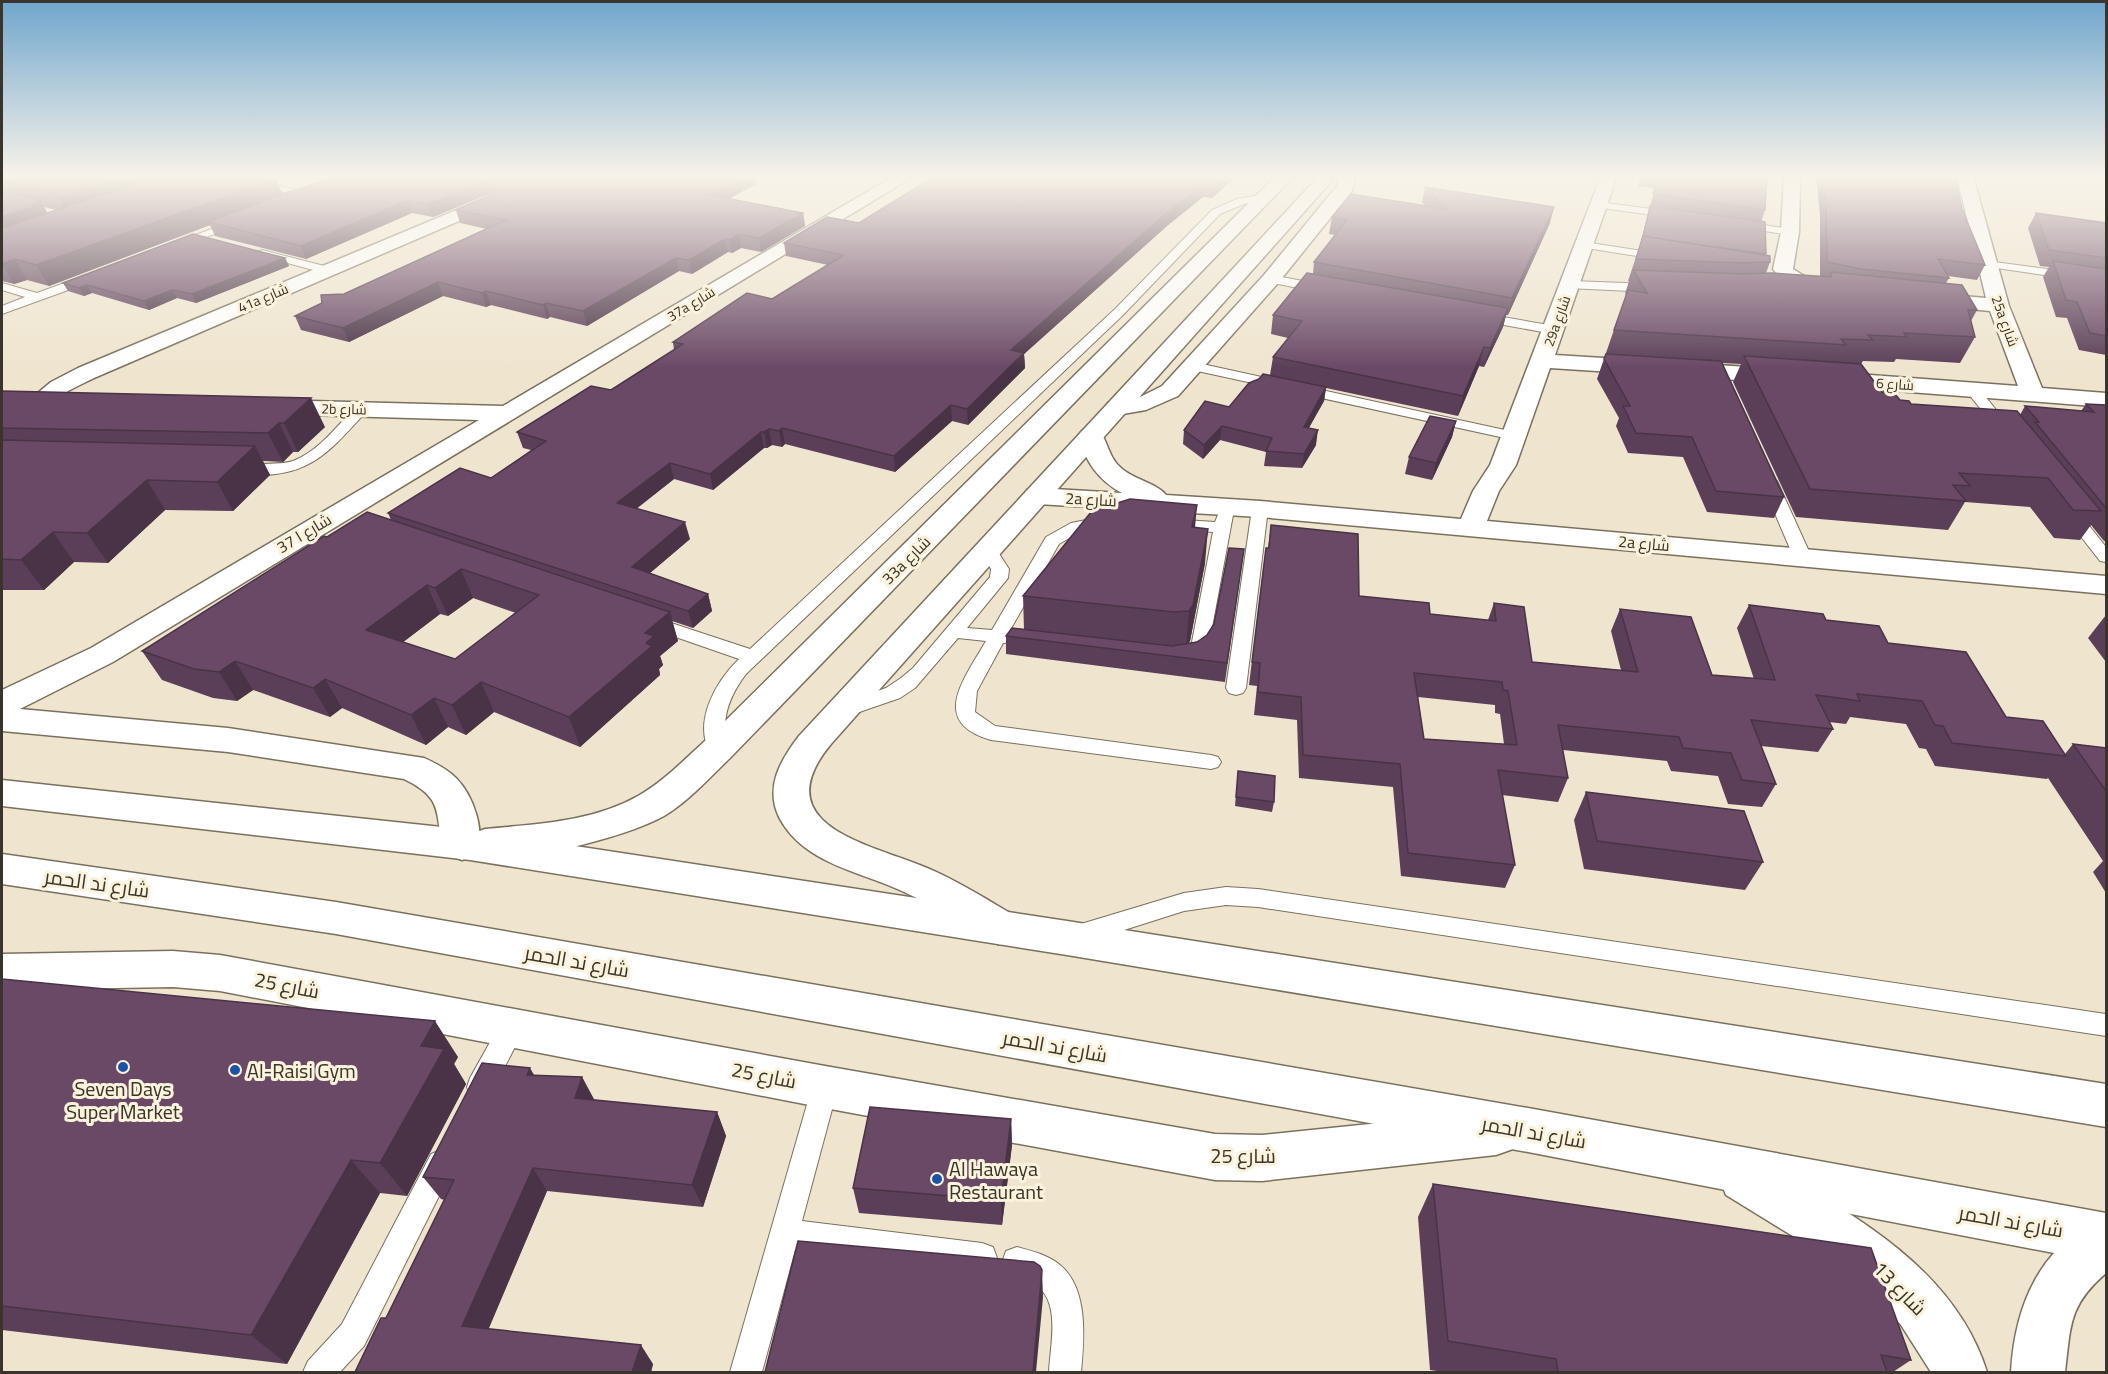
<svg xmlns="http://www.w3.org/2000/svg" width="2108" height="1374" viewBox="0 0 2108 1374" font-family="Georgia,Cairo,serif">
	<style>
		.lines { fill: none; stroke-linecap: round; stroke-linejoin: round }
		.lane-casing { stroke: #79715d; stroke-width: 2 }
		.street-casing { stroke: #79715d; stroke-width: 3 }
		.secondary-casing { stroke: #79715d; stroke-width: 3 }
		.primary-casing { stroke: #79715d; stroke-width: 3 }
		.lane { fill: #fff; fill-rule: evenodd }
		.street { fill: #fff; fill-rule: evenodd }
		.secondary { fill: #fff; fill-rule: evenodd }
		.primary { fill: #fff; fill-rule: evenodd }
		.wall { fill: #5b3f58; fill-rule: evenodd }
		.shaded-wall { fill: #4a3347 }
		.building { fill: #6a4966; stroke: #4a3347; stroke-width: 1.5; fill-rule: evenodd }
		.poi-dot { fill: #1b54a5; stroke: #fcf3dc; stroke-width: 2 }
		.labels { text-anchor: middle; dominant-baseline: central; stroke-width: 6; stroke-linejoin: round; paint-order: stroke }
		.far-street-label { font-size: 14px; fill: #39352c; stroke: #fcf3dc }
		.street-label { font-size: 16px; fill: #39352c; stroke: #fcf3dc }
		.near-street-label { font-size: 20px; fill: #39352c; stroke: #fcf3dc }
		.near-poi-label { font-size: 20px; fill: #39352c; stroke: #fcf3dc; text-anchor: start }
	</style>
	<rect width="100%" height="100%" fill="#efe5cf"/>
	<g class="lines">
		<!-- lane casing -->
		<g class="lane-casing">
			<g id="lane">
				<path d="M224,176H241L311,194L309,199L296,204L291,201L300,196Z"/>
				<path d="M1266,194L1270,195V199L1244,204L1220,214L1123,315L746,674C734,690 725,707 725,727C725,736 730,746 725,754L718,756L711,754C692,723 716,681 739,659L644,626L641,622L644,618H656L750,649L1115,309L1212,210L1237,199Z"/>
				<path d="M1599,202L1674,212L1679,215L1674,218L1595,207V203Z"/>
				<path d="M238,219L242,220V224L179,247H171L169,245Z"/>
				<path d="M1738,221L1790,229L1796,232L1790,235L1734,226L1733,224Z"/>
				<path d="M1584,242L1662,254L1668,257L1662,260L1580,247L1578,245Z"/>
				<path d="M262,250L332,268L334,270L328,274L258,255L256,253Z"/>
				<path d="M1987,261L2106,277V284L1983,266L1981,264Z"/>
				<path d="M89,274L95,278L93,281L2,314V306L25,297L2,290V283L37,293Z"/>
				<path d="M1271,275L1324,285L1330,289L1324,293L1267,282V276Z"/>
				<path d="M1571,281L1652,284L1658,288L1652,292L1567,288L1565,285Z"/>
				<path d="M1480,313L1554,326L1560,330L1554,334L1476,320L1474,317L1476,314Z"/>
				<path d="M1193,362L1514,432L1521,436L1514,440L1188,369L1186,366L1188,363Z"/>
				<path d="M1972,385L1977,386L2009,426L2011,429L2009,432H1999L1967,392L1965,389Z"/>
				<path d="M361,405L366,406L368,409L366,412C333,447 314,474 262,475C253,475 241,477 235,470C243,461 279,466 293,461C319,451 338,425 356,406Z"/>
				<path d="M1769,476L1777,481L1812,558L1809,562H1797L1794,558L1761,481Z"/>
				<path d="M1260,504L1268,509L1246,688L1243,693L1236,695L1229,693L1226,688L1252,509Z"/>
				<path d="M2069,506L2075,508L2106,547V562L2100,561L2061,511Z"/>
				<path d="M1225,510L1233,515L1208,649C1203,658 1188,663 1177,660L1175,656L1177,652L1191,646L1192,642L1213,532L1169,529L1161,524L1169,519L1215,522L1219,512Z"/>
				<path d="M1106,516L1114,521L1112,524L1083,530L1059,544L1009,632L1015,634L1017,638L1015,642L1003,643L977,691L975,712L995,726L1211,755L1218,757L1221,762L1218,767L1211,769L991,740C928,722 965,678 986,641L958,638L915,688L900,698L842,718L835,716L832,711L835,706L886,688L901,678L913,668L990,577L991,569L980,550L982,546H994L1009,569L1008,578L967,628L992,630L1046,537L1071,523Z"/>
				<path d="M1226,887L1258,889L2106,1014V1036L1258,907L1226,905L1184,911L1080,944L1071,941L1068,934L1071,927L1184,893Z"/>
				<path d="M512,1016L521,1019L525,1027L521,1035L490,1096L480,1099L470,1096L467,1087L470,1078L503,1019Z"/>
				<path d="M825,1075L835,1078L838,1087L802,1221L982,1243L993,1247L997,1258L993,1269L982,1273L795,1250L762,1372H730L812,1087L815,1078Z"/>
				<path d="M441,1150L451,1154L455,1164L364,1346L340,1372H303L308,1361L342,1324L431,1154Z"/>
				<path d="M1017,1247C1032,1251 1048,1255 1060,1265C1089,1289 1084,1340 1081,1372H1049C1050,1347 1061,1303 1037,1286C1028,1279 1017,1277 1006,1273L1002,1262L1006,1251Z"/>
			</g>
		</g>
		<!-- street casing -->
		<g class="street-casing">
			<g id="street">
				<path d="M894,176H914L113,662L20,709L228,728L424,758C435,763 447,769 456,778C473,795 487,833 475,855L462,860L449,855C429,820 452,802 404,779L228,752L2,731V690L91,648L479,420L272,414L263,412L260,407L263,402L272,400L503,406Z"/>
				<path d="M1339,176H1355L1352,191L1278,283L1178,396L1146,410L1117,415L1108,413L1105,408L1108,403L1140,397L1162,386L1264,275L1337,186Z"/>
				<path d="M1601,176H1617L1555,355L1782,369L1790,371L1794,376L1790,381L1782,383L1550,368L1516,465L1499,491L1487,521L2106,576V594L1260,517L1037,504L1027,502L1023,496L1027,490L1037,488L1122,493C1098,480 1086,462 1078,436L1082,431L1091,428L1100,431C1108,443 1109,458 1121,468C1133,479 1158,484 1166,495L1260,501L1461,519L1473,491L1490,465Z"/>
				<path d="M1784,176H1800L1799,232L1793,269L1809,279L1833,285L1836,289L1833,293C1812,299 1785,286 1773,269L1781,232Z"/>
				<path d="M1957,176H1973L2009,306L2042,388L2106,393V407L1830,386L1822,384L1818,379L1822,374L1830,372L2018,386L1990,311L1928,305L1921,303L1918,299L1921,295L1928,293L1986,298Z"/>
				<path d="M490,196L496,197L499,201L496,205L94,378C86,382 77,386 68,391C55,400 48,411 30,407L27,402L51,382L78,368Z"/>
			</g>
		</g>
		<!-- secondary casing -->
		<g class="secondary-casing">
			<g id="secondary">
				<path d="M1276,176H1294L730,758C709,778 689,801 664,816C627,837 512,867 472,854L466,844L472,834L485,829C536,824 592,822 638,796C663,782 684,760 706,740Z"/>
				<path d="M1319,176H1336L831,744C763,826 870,844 927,868C958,881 986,899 1015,916L1021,928L1015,940C1010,942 1004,945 998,944C984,940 971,930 958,922C940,911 922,900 902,891C859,871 805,864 780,819C764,788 780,761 799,736Z"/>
				<path d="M173,951L220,955L825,1066L1215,1134L1262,1135L1496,1111L1513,1117L1520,1133L1513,1149L1496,1155L1262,1181L1215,1180L825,1108L220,991L173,987L2,990V954Z"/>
				<path d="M1743,1154L1760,1161C1850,1212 1954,1267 1987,1372H1931L1901,1325L1877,1298L1822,1254L1726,1195L1719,1178L1726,1161Z"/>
				<path d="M2106,1217V1273C2068,1306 2071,1325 2065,1372H2011C2015,1305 2040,1244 2106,1217Z"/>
			</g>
		</g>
		<!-- primary casing -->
		<g class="primary-casing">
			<g id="primary">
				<path d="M2,780L470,830L1067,921L2106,1084V1127L1067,955L470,860L2,806Z"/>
				<path d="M2,854L336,902L1528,1108L2106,1213V1263L1528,1152L336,934L2,884Z"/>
			</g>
		</g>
		<!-- lane -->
		<use href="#lane" class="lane"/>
		<!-- street -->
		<use href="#street" class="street"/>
		<!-- secondary -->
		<use href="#secondary" class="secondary"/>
		<!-- primary -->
		<use href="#primary" class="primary"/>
	</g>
	<!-- wall -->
	<g class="wall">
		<path d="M2,176L282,194L299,189L336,176L756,184L729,199L803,213L805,226L761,252L741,248L732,253L728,252L692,274L679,271L587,326L550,317L547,319L491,305L486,307L443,296L349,342L301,330L295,316L487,229L460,223L456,210L493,194H489L433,217L412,213L306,259L215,236L210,225L49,286L27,280L14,284L2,281ZM44,207L56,210L47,213Z"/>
		<path d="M935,176H1237L1212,198L1203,197L1168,225L1024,354L1025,368L968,425L952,421L895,472L785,444L782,447L772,445L767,448H764L713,490L674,479L636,509L690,539L650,573L708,594L712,611L693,628L672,621L678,641L660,656L663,665L659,669L660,675L580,747L494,712L466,735L448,727L426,745L342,708L330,717L253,690L237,701L213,698L162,680L142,651L327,537L391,520L388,513L491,478L531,450L523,448L517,432L611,390L674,350L673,342L772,299L828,265L786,256L784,243L859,223ZM473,598L516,613L455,659L403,642L440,614L448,616Z"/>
		<path d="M1641,176H1767L1765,210L1761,222L1765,255L1770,262L1766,273L1820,276V215L1816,176H1955L1962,209L1985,265L1977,280L1948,276L1949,278L1946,283L1977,310L1971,321L1975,337L1960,363L1896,359L1894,362L1863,361L1861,364L1882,392L1900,400L1911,404L2020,415L2025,406L2081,411L2086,404L2106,405V541H2104L2091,525L2080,540L2054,538L2030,507L1965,502L1948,530L1796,517L1733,382L1741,364L1722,363L1784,497L1774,518L1707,512L1683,457L1628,453L1616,426L1619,418L1597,379L1626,295L1625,294L1629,281H1628L1639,248L1655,188L1638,186Z"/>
		<path d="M1425,187L1550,223L1508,315H1506L1503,327L1484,367L1479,366L1458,416L1326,388L1324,401L1309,428L1316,445L1302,468L1264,466L1266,452L1220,440L1203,459L1183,444L1184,430L1229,407L1270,375L1273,357L1288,338L1271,334L1273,315L1313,274L1314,262L1335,235L1329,234L1332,217L1425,205L1422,202Z"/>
		<path d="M2036,213L2106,223V355L2079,350L2067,318L2056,317L2043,277L2049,267L2040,266L2028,228Z"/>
		<path d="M285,258L289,266L196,303L177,298L149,310L92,293L84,296L68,291L63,283Z"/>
		<path d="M2,391L325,427L298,452H293L283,462L263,461L270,475L233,511L165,510L108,563L74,562L44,590H2Z"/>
		<path d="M1456,421L1452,437L1432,480L1405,474L1409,457Z"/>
		<path d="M1271,525L1359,596L1430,614L1488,620L1494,603L1532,662L1621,670L1611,631L1620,609L1712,675L1754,679L1737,628L1749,605L1826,620L1888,643L2065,754L2073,744L2106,748V893L2093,872L2103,861L2048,778L2047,779L1935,766L1926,749L1919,748L1906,724L1850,717L1846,724L1829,722L1833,729L1818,752L1761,746L1776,784L1762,807L1728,804L1718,776L1671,771L1667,761L1563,750L1568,778L1558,802L1502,795L1515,865L1505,888L1401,876L1393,787L1299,778L1297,720L1254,715L1257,686L1249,685L1263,570L1266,548H1268ZM1418,697L1495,705V713L1500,714L1504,744L1424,739Z"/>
		<path d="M1195,527L1205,563L1190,641L1188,643L1197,642L1207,635L1214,624L1244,549L1225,682L1006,654V636L1024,629L1023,596Z"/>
		<path d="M2106,615V662L2088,638Z"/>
		<path d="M1238,771L1274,802L1272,812L1235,806Z"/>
		<path d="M1586,792L1763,862L1745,890L1584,869L1574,820Z"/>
		<path d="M2,979L458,1057L454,1064L466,1084L407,1196L380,1193L287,1364L2,1330Z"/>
		<path d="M534,1076L582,1077L594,1100L717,1112L726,1136L703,1207L547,1191L488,1329L653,1364L651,1372H355L386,1318L445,1200L441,1199L423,1177Z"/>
		<path d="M1011,1119L1012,1145L1002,1225L859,1213L853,1188Z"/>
		<path d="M1433,1184L1911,1360L1893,1372H1444L1430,1370L1418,1217Z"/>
	</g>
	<!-- shaded-wall -->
	<g class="shaded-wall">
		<path d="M129,176H194L69,218L59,199Z"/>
		<path d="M747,176H755L756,184L712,207L710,195Z"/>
		<path d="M1224,176H1237L1212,198L1213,186Z"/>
		<path d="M276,179L284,197L209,222L210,225L49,286L36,265Z"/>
		<path d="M485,181L489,194L433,217L428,205Z"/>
		<path d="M1204,184L1203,197L1168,225L1024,354L1025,368L968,425L967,409L1011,350L1169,211Z"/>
		<path d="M40,200L51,219L2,241V217Z"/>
		<path d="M408,200L412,213L306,259L301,246Z"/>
		<path d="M1554,207L1550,223L1508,315L1512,298Z"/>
		<path d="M803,213L805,226L761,252L759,238Z"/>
		<path d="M739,234L741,248L732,253L730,240Z"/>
		<path d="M725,239L728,252L692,274L689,260Z"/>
		<path d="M285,258L289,266L196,303L192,294Z"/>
		<path d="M676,258L679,271L587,326L583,311Z"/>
		<path d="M15,259L27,280L14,284L2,264Z"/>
		<path d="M438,282L443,296L349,342L343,328Z"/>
		<path d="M87,285L92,293L84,296L79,288Z"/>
		<path d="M172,290L177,298L149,310L144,301Z"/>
		<path d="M486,291L491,305L486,307L482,293Z"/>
		<path d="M546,303L550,317L547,319L543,305Z"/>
		<path d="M1508,308L1503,327L1484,367L1490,348Z"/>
		<path d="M1484,347L1479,366L1458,416L1463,396Z"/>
		<path d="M1326,387L1324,401L1301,441L1304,427Z"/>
		<path d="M311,398L325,427L298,452L284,423Z"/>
		<path d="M951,405L952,421L895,472L894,456Z"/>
		<path d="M1456,421L1452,437L1432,480L1436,463Z"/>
		<path d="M279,423L293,452L283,462L268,433Z"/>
		<path d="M1222,426L1220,440L1203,459L1204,445Z"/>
		<path d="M782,428L785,444L782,447L779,431Z"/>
		<path d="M769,429L772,445L767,448L764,432Z"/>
		<path d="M1318,430L1316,445L1302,468L1304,454Z"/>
		<path d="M761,432L764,448L713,490L710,474Z"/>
		<path d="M255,446L270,475L233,511L217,482Z"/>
		<path d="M670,463L674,479L622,520L617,503Z"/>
		<path d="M147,480L165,510L108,563L87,533Z"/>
		<path d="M1197,505L1194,539L1192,527Z"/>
		<path d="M685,522L690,539L637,584L632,567Z"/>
		<path d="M1208,529L1205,563L1190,641L1186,647L1189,611Z"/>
		<path d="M53,532L74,562L44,590L21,560Z"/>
		<path d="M461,569L473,598L448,616L435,588Z"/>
		<path d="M427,585L440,614L381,659L366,630Z"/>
		<path d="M708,594L712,611L693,628L688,611Z"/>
		<path d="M670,612L678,641L660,656L663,665L659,669L660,675L580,747L569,717L645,633Z"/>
		<path d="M235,661L253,690L237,701L219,672Z"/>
		<path d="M325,679L342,708L330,717L313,688Z"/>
		<path d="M481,682L494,712L466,735L452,705Z"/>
		<path d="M434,698L448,727L426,745L411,715Z"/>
		<path d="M435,1021L458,1057L454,1064L466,1084L407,1196L380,1163L421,1046Z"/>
		<path d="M530,1068L544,1092L527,1075Z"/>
		<path d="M582,1077L595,1101L575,1098Z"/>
		<path d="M717,1112L726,1136L703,1207L692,1185Z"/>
		<path d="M1011,1119L1012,1145L1002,1225L1001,1200Z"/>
		<path d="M351,1160L380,1193L287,1364L251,1335Z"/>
		<path d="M533,1168L547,1191L481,1347L462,1326Z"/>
		<path d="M1042,1270L1043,1297L1036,1372H1033Z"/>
		<path d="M641,1345L653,1364L651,1372H632Z"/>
	</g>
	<!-- building -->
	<g class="building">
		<path d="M2,176H129L59,199L57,194L2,180Z"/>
		<path d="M159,176H263L276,179L36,265L15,259L2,264V228Z"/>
		<path d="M336,176H747L710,195L803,213L759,238L739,234L730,240L725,239L689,260L676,258L583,311L546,303L543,305L486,291L482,293L438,282L343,328L295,316L322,303L321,295L344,294L506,220L456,210L493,194L497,188L492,182L485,181L428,205L408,200L301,246L209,222L296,189H299Z"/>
		<path d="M935,176H1224L1213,186L1204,184L1169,211L1011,350L1024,353L967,409L951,405L894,456L782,428L779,431L769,429L764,432H761L710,474L670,463L617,503L685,522L632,567L708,594L688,611L388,513L460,468L491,478L546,441L517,432L591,386L611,390L683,344L673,342L747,293L772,299L844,255L784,243L827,217L859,223Z"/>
		<path d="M1657,176H1767L1765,210L1653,194L1659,176Z"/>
		<path d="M1823,176H1955L1962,209L1985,265L1938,259L1949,278L1861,269L1827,262L1826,201Z"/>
		<path d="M1425,187L1554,207L1512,298L1314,262L1347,220L1332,217L1351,194L1446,209Z"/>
		<path d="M2,189L40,200L31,208L2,217Z"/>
		<path d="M1650,206L1765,222L1766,254L1643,237Z"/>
		<path d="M2036,213L2106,223V258L2049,250Z"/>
		<path d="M193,234L285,258L192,294L172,290L144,301L87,285L79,288L63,283Z"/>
		<path d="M1643,236L1770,256V262L1743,263L1636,259Z"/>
		<path d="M2053,261L2106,269V336L2090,333L2077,302L2066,300Z"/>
		<path d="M1633,270L1744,274L1771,273L1831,277V272L1962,285L1977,310H1968L1975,337L1904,333L1907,337L1868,335L1873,340L1841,339L1846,345L1614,330L1628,290L1647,293Z"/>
		<path d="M1307,273L1508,308L1490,348L1484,347L1463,396L1273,357L1302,321L1273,315Z"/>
		<path d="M1606,354L1721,361L1784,497L1716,491L1692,437L1636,433L1623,406H1630L1604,359Z"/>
		<path d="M1744,356L1861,364L1882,392L1894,393L1900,400L1909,401L1911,404L2017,411L2101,511L2073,510L2048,478L1959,473L1970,486L1953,485L1966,501L1810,489Z"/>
		<path d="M1263,374L1326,387L1304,427L1318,430L1304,454L1266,451L1272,438L1222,426L1204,445L1184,430L1205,401L1229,407L1249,383L1259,379Z"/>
		<path d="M2,391L311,398L284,423H279L268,433L2,428Z"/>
		<path d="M2086,404L2106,405V508L2035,422H2039L2025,406L2094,412Z"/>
		<path d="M1430,416L1456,421L1436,463L1409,457Z"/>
		<path d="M2,440L255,446L217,482L147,480L87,533L53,532L21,560L2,559Z"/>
		<path d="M1130,499L1197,505L1192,527L1208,529L1193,605L1189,611L1174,612L1023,596L1092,511Z"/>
		<path d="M367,512L670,612L645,633L654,636L646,643L652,646L569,717L481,682L452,705L434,698L411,715L325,679L313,688L235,661L219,672L194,669L142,651L324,536L327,537ZM461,569L539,595L455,659L366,630L427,585L435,588Z"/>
		<path d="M1271,525L1358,534L1359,596L1429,603L1430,614L1496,621L1494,603L1524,607L1532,662L1638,672L1620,609L1691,617L1712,675L1775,680L1749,605L1823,614L1826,620L1879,626L1888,643L1966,652L2006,717L2043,721L2066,756L1952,743L1943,726L1935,725L1922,701L1857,694L1860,701L1816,695L1833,729L1751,720L1776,784L1742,780L1731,753L1683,748L1679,737L1558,725L1568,778L1498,770L1515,865L1408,853L1400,764L1303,755L1301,697L1258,692L1260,663L1252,662L1266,548H1269ZM1414,673L1502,682L1503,690L1508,691L1517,745L1424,739Z"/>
		<path d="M1229,548L1244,549L1227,663L1006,636L1012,628L1172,646L1197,642L1207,635L1214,624Z"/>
		<path d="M2073,744L2106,748V791Z"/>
		<path d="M1238,771L1275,776L1274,802L1236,797Z"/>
		<path d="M1586,792L1744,811L1763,862L1597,841Z"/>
		<path d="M2,979L435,1021L421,1046L444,1049L380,1163L351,1160L251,1335L2,1306Z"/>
		<path d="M482,1063L530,1068L527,1075L582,1077L575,1098L717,1112L692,1185L533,1168L462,1326L641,1345L632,1372H355L381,1318H386L454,1180L423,1177Z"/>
		<path d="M870,1107L1011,1119L1001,1200L853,1188Z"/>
		<path d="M1433,1184L1871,1248L1911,1360L1881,1355L1887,1372H1558L1556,1359L1448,1341Z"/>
		<path d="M798,1241L1034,1262L1040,1266L1042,1270L1033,1372H765Z"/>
	</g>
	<!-- sky -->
	<linearGradient id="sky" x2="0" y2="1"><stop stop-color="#70a6cd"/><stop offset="0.48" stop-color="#f8f3e9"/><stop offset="1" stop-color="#f8f3e9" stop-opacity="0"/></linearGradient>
	<rect width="2108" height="368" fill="url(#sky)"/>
	<!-- markers -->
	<g class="poi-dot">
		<circle cx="123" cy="1067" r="6"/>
		<circle cx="235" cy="1070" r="6"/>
		<circle cx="937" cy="1179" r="6"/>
	</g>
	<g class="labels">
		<!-- far-street labels -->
		<g class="far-street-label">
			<text transform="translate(263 298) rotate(-23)">41a شارع</text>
			<text transform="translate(691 304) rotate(-31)">37a شارع</text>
			<text transform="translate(1557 321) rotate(-70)">29a شارع</text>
			<text transform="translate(2005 321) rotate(70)">25a شارع</text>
			<text transform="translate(1895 384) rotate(4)">شارع 6</text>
			<text transform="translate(344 409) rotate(1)">2b شارع</text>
		</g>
		<!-- street labels -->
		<g class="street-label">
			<text transform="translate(1091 499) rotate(3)">2a شارع</text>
			<text transform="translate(304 533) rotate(-31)">شارع ا 37</text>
			<text transform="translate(1644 543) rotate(5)">2a شارع</text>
			<text transform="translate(906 560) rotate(-45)">33a شارع</text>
		</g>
		<!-- near-street labels -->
		<g class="near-street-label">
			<text transform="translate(97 883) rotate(8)">شارع ند الحمر</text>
			<text transform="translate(577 961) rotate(10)">شارع ند الحمر</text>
			<text transform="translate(287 985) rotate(11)">شارع 25</text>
			<text transform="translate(1055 1046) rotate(10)">شارع ند الحمر</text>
			<text transform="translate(764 1075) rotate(11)">شارع 25</text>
			<text transform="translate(1534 1132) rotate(10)">شارع ند الحمر</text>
			<text x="1243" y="1155">شارع 25</text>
			<text transform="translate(2011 1221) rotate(10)">شارع ند الحمر</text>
			<text transform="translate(1900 1288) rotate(46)">شارع 13</text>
		</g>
		<!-- near-poi labels -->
		<g class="near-poi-label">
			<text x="247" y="1070">Al-Raisi Gym</text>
			<text x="123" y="1088" text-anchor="middle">Seven Days<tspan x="123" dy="23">Super Market</tspan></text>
			<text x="949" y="1168">Al Hawaya<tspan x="949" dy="23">Restaurant</tspan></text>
		</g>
	</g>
	<!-- border -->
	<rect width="2108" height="1374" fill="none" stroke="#39352c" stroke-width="6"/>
</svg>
